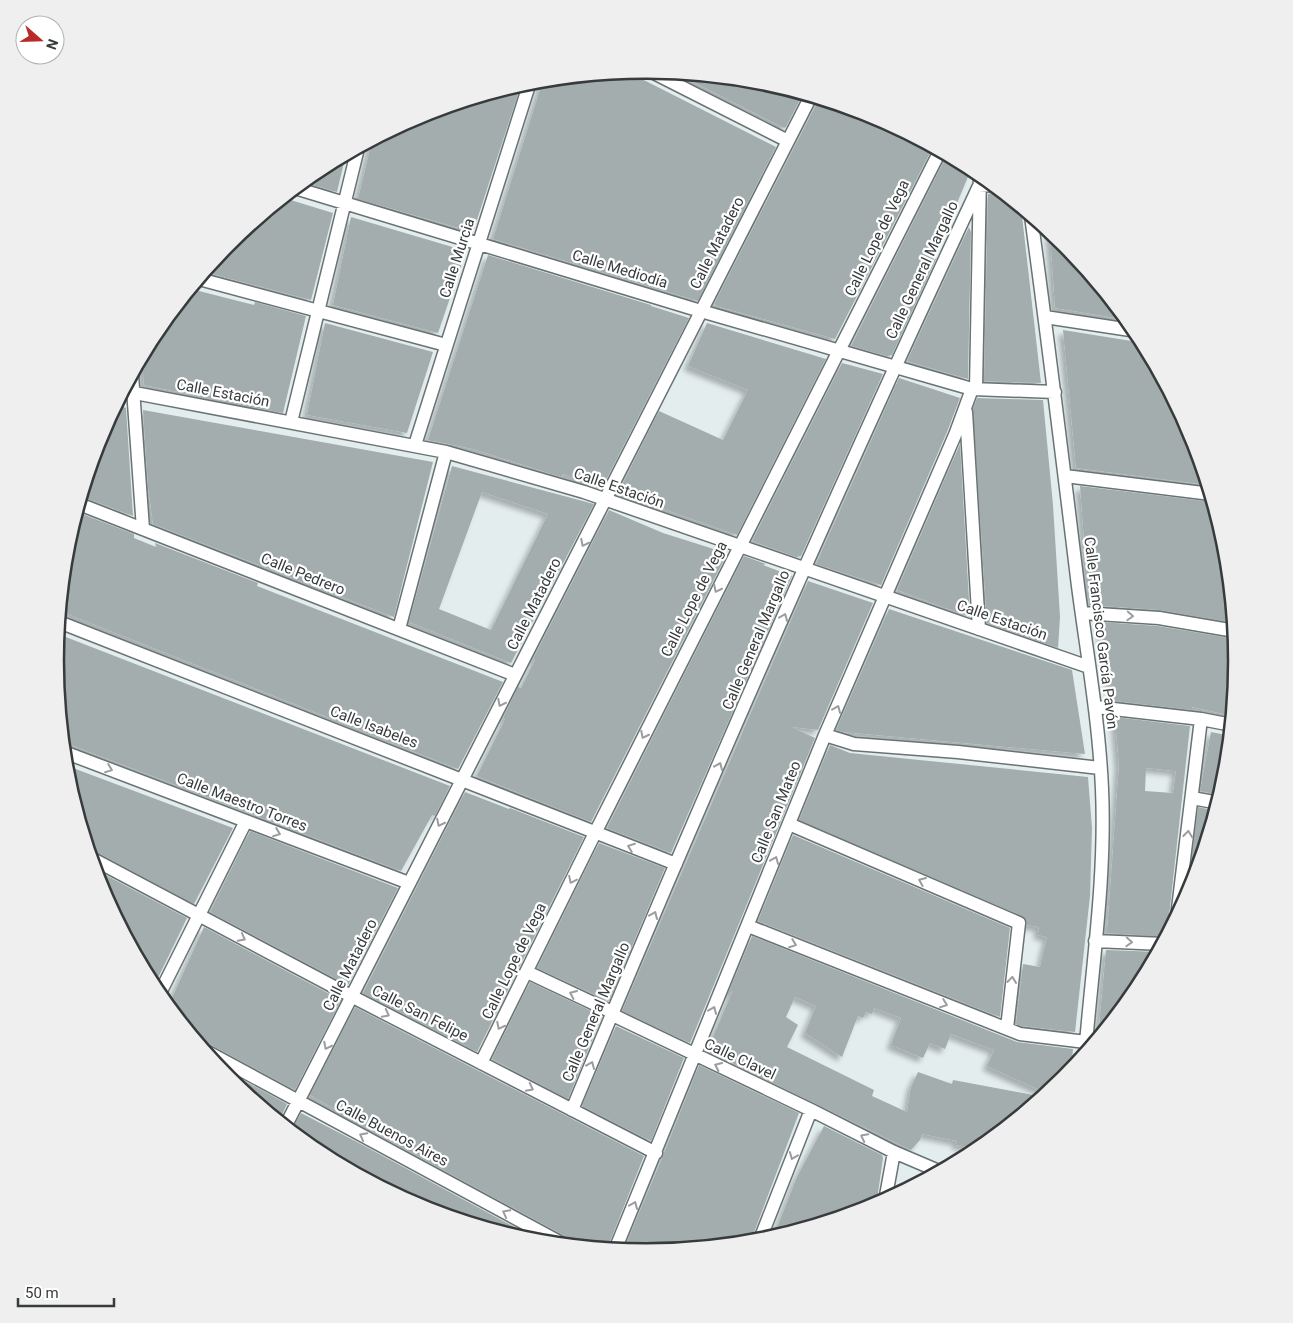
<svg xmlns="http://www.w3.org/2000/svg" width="1293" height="1323" viewBox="0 0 1293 1323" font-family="Roboto,sans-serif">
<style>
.building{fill:#a3adae;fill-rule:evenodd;filter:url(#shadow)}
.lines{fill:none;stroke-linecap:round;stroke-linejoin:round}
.minor-casing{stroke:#6a7374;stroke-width:15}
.minor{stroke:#fff;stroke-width:12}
.oneway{stroke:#9b9d9e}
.labels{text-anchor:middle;stroke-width:4.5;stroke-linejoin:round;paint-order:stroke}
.street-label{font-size:15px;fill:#373b3c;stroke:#fff}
.rim{fill:none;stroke:#373b3c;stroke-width:2.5}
</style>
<defs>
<filter id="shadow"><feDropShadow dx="-4.5" dy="4.5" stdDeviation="2.5" flood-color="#0004"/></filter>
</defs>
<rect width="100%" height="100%" fill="#e3edee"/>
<path class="building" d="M628 72 776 147 698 301 493 239 543 80Z
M676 73 762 81 803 94 786 127 784 128Z
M521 85 473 232 358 199 372 141 420 115Z
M819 99 873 115 933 147 835 339 720 307 714 304Z
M346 154 337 192 303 182 318 170Z
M947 155 970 167V172L932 263 937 257 892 355 887 356 851 346Z
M1001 191 1021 207 1041 383 984 381 988 194Z
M284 198 333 213 311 300 205 272 228 243Z
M351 217 466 251 438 333 333 305Z
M969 227 971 232 968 379 907 361Z
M1050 231 1065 243 1128 320 1055 308Z
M488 255 651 305V306L689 318 602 488 563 474 561 477 473 449 428 440Z
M191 289 254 305 255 302 306 316 283 413 144 385 142 356 155 333Z
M325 323 433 352 407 433 307 415Z
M707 323 826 359 737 535 618 493 659 411 723 440 748 390 688 366Z
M1063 330 1144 343 1193 435 1208 485 1076 468Z
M842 363 883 374 801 556 796 557 752 541Z
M899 378 960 398 947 432 881 585 816 564Z
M977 398 1043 400 1053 505 1060 617 1058 648 987 623 973 409Z
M116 404 126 408 133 516 81 496 100 435Z
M143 410 433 462 394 617 153 524 148 486Z
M960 444 970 617 897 590Z
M452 466 594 504 511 663 409 622ZM482 492 548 514 491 630 439 609Z
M1080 486 1213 502 1227 546 1234 623 1160 610 1089 605Z
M609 510 663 533 720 551 724 552 726 556 591 822 477 776 505 719 503 718 518 687 521 688 535 660 533 659Z
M77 512 134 534V538L156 547 155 543 258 583 257 586 503 682 458 769 60 611 66 546Z
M744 556 766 564 763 565 792 576 671 853 607 828Z
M808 581 873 603 818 730 792 727 815 738 690 1043 622 1011Z
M889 609 1072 670 1085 754 843 732 836 730Z
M1100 622 1158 626 1236 639 1238 662 1233 716 1192 707V710L1115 701 1113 699Z
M58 634 450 786 435 816 432 815 401 871 63 742 55 661Z
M1115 717 1190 726 1169 916 1170 921 1174 924 1167 937 1107 933 1119 765ZM1146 768 1176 771 1173 793 1145 791Z
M1211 732 1231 736 1227 777 1221 795 1200 791Z
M830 745 850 753 1088 777 1092 828 1090 896 1075 1032 1022 1026 1016 1024 1023 964 1040 967 1047 937 1038 935 1039 927 1027 925 1026 919 1022 916 799 820Z
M65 765 233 828 194 904 95 851 89 850 66 777Z
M465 792 509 809 510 808 584 837 477 1052 363 993Z
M1198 807 1216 811 1193 888 1187 898Z
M250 831 398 888 348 985 210 912Z
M793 835 1010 928 1000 1017 758 921Z
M599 843 665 868 609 1001 537 968Z
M94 869 187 918 153 988 100 888Z
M204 927 341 1000 295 1090 208 1043 203 1042 199 1044 168 1007Z
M752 936 1017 1042 1073 1049 1071 1072 1065 1080 1048 1094 987 1066 994 1050 951 1034 945 1049 930 1043 923 1058 891 1045 901 1018 874 1008 872 1014 866 1012 863 1018 858 1016 842 1057 805 1033 816 1006 795 997 786 1017 798 1025 787 1047 874 1090 872 1096 907 1112 911 1087 918 1072 952 1084 953 1080 1044 1097 971 1156V1147L956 1145 957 1141 922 1134 920 1140 911 1150 707 1051 733 990 727 996Z
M1106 950 1159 952 1138 990 1098 1039Z
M530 982 602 1016 568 1099 492 1059Z
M355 1007 644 1156 607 1249 573 1246 572 1241 569 1238 388 1140 310 1095Z
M616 1026 684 1058 651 1141 582 1106Z
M699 1065 799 1113 750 1243 646 1253 623 1251 663 1156Z
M217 1066 287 1104 279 1121 228 1080Z
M301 1113 359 1143 544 1243 531 1242 420 1208 348 1170 318 1153 291 1132Z
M824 1126 882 1155 883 1158 877 1200 878 1205 773 1238 797 1177Z"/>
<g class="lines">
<g class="minor-casing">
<path id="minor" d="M648 70 788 141
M295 188 694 309 972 389 1055 392
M1031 216C1048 339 1063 463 1078 586 1087 654 1099 721 1102 789 1106 878 1092 967 1085 1055
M199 279 446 345
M1045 317 1137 331
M132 375 143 529
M976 389 980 173
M124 391 446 452 584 492 1089 667
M966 412 979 629
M291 422 358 148
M415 445 530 82
M1065 476 1211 494
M79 504 515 675
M1082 613 1159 618 1235 631
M59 622 676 864
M399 629 446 452
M1096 707 1201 719 1232 725
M825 735 854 744 958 752 1100 768
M64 752 409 883
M1192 798 1219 803
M789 824 1019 923 1007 1028
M91 858 353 997 656 1153
M1177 917 1201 719
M748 926 1020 1034 1086 1042
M1095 941 1163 944
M527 972 612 1012 617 1017 811 1110 894 1152 941 1172
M159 995 246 821
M204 1050 565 1245
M481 1063 595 833 940 151
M572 1110C701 799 836 491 979 186L993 185
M285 1127 811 96
M885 1201 894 1152
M759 1242 811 1110
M615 1250 825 735 955 435 972 389"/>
</g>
<use href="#minor" class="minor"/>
</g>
<defs><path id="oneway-chevron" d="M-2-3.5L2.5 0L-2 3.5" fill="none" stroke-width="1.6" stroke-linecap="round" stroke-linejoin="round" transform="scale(1.25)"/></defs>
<g class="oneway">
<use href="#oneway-chevron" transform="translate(584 543) rotate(117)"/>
<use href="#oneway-chevron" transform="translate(717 589) rotate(117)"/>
<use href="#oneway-chevron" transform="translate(1130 616) rotate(3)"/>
<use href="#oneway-chevron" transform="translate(784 617) rotate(-67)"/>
<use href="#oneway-chevron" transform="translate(501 703) rotate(117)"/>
<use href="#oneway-chevron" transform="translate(837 709) rotate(-67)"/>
<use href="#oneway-chevron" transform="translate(644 735) rotate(117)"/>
<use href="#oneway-chevron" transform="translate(719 766) rotate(-67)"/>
<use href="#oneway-chevron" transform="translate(109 769) rotate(21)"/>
<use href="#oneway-chevron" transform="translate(440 823) rotate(117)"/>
<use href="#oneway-chevron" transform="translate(277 833) rotate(21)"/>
<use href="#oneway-chevron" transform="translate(1188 834) rotate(-83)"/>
<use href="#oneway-chevron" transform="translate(631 847) rotate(-159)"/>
<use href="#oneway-chevron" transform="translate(775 860) rotate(-68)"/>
<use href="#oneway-chevron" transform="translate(572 880) rotate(116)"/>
<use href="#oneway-chevron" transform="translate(922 881) rotate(-157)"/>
<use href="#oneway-chevron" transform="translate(654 915) rotate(-67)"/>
<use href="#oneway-chevron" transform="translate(242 938) rotate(28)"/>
<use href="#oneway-chevron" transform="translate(1129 942) rotate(3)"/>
<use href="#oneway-chevron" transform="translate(793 944) rotate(21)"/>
<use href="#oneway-chevron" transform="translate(1012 980) rotate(-84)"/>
<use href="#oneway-chevron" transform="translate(573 994) rotate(-155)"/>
<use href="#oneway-chevron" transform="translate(944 1004) rotate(21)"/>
<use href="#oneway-chevron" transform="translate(713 1010) rotate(-67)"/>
<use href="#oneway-chevron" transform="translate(386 1014) rotate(27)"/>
<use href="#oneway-chevron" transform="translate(500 1026) rotate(117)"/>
<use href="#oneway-chevron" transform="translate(327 1046) rotate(117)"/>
<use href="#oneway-chevron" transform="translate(591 1065) rotate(-67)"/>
<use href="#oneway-chevron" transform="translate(718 1066) rotate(-155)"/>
<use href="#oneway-chevron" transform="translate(530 1088) rotate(27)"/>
<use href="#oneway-chevron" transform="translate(363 1136) rotate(-152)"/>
<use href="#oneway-chevron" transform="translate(864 1137) rotate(-153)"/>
<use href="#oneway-chevron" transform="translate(793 1156) rotate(112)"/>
<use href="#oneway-chevron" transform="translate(634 1205) rotate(-67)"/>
<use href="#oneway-chevron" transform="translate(506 1213) rotate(-152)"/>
</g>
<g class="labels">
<g class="street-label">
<text transform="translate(877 238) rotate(-64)" y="5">Calle Lope de Vega</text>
<text transform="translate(717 243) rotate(-63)" y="5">Calle Matadero</text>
<text transform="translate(457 258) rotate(-72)" y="5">Calle Murcia</text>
<text transform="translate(620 269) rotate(17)" y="5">Calle Mediodía</text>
<text transform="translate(922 270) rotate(-65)" y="5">Calle General Margallo</text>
<text transform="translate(223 393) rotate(11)" y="5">Calle Estación</text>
<text transform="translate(619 488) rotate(19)" y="5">Calle Estación</text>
<text transform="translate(303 574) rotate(22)" y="5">Calle Pedrero</text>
<text transform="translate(694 599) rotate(-63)" y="5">Calle Lope de Vega</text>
<text transform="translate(534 604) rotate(-63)" y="5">Calle Matadero</text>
<text transform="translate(1002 620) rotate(19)" y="5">Calle Estación</text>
<text transform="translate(1101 633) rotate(83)" y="5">Calle Francisco García Pavón</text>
<text transform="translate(756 640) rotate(-67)" y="5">Calle General Margallo</text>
<text transform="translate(374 727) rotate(21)" y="5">Calle Isabeles</text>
<text transform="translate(242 802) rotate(21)" y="5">Calle Maestro Torres</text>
<text transform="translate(776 812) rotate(-68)" y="5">Calle San Mateo</text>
<text transform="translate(514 961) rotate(-64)" y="5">Calle Lope de Vega</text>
<text transform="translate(350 965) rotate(-63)" y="5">Calle Matadero</text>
<text transform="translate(596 1012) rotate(-67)" y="5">Calle General Margallo</text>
<text transform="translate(420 1013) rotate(27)" y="5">Calle San Felipe</text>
<text transform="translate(740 1059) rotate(25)" y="5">Calle Clavel</text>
<text transform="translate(392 1133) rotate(28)" y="5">Calle Buenos Aires</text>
</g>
</g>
<path d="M0 0H1293V1323H0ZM64 661a582 582 0 1 1 1164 0a582 582 0 1 1-1164 0Z" fill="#efefef" fill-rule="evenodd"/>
<path class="rim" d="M64 661a582 582 0 1 1 1164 0a582 582 0 1 1-1164 0Z"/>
<g transform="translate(40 40) rotate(110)"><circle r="24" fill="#ffffff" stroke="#afb1b1"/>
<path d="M0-4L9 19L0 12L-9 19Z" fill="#b92a2a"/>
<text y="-8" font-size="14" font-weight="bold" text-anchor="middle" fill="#373b3c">N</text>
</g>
<path d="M18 1298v8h96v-8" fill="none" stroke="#373b3c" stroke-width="2.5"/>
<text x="25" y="1298" font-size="15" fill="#373b3c" stroke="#ffffff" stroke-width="4" paint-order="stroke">50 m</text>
</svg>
